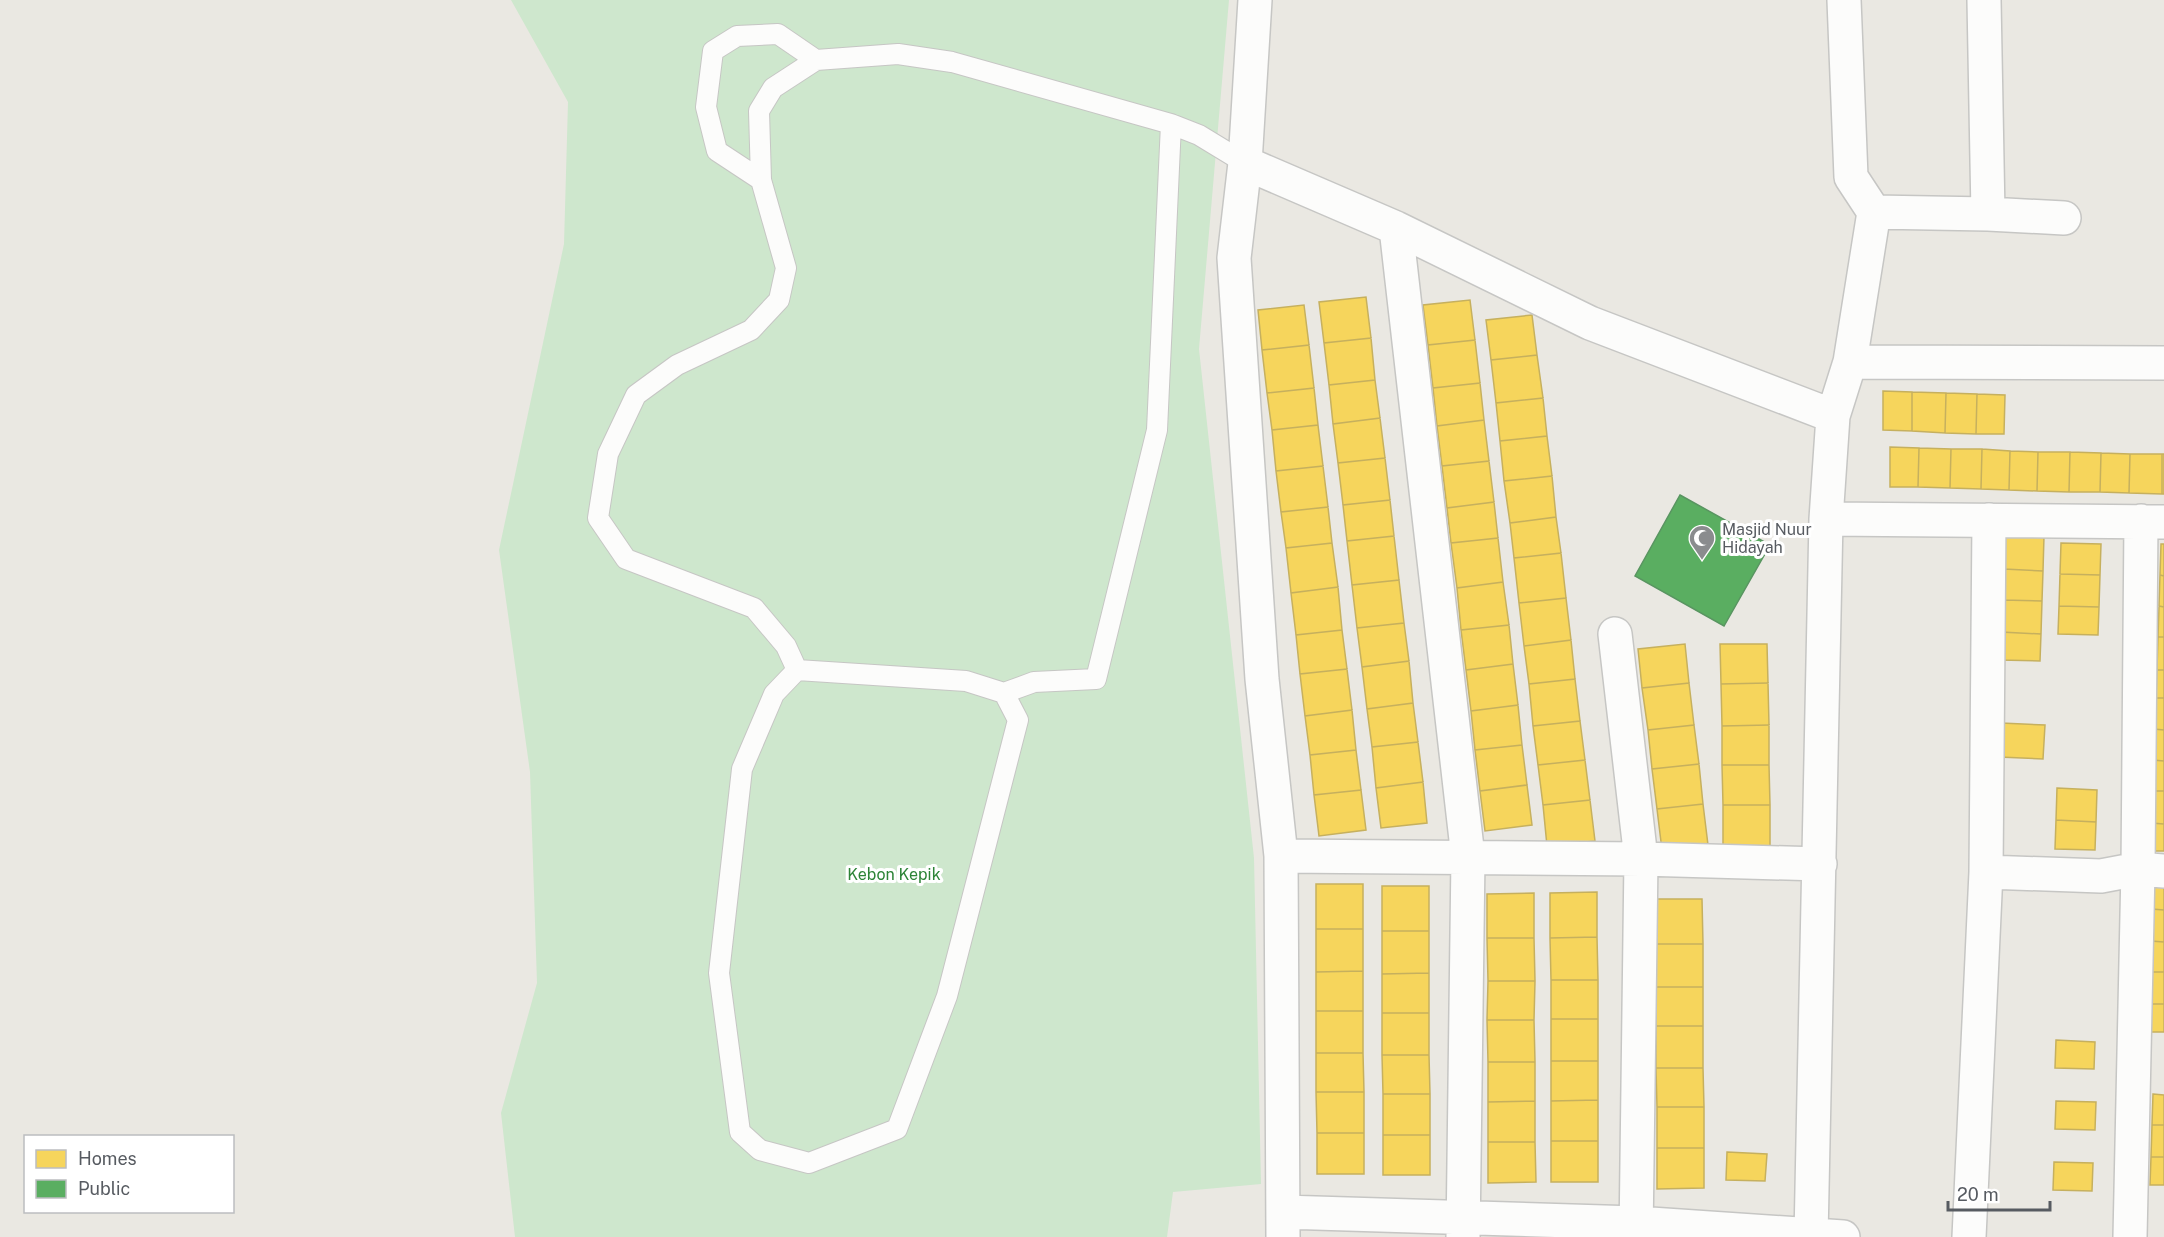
<svg xmlns="http://www.w3.org/2000/svg" width="2164" height="1237" viewBox="0 0 2164 1237" font-family="'Public Sans',sans-serif">
<style>
.green{fill:#cee7cd}
.homes{fill:#f6d55c;stroke:#c6b05e;stroke-width:1.5}
.public{fill:#5aae61;stroke:#599561;stroke-width:1.5}
.lines{fill:none;stroke-linecap:round;stroke-linejoin:round}
.lane-casing{stroke:#c6c6c4;stroke-width:22}
.street-casing{stroke:#c6c6c4;stroke-width:36}
.lane{stroke:#fcfcfb;stroke-width:20}
.street{stroke:#fcfcfb;stroke-width:33}
.labels{text-anchor:middle;stroke-width:6;stroke-linejoin:round;paint-order:stroke}
.poi-label{font-size:16px;fill:#575b61;stroke:#fff;text-anchor:start}
.park-label{font-size:16px;fill:#2d8437;stroke:#fff}
</style>
<rect width="100%" height="100%" fill="#eae8e2"/>
<path class="green" d="M511 0H1229L1199 349 1254 858 1261 1184 1173 1192 1167 1237H515L501 1113 537 983 530 772 499 550 564 244 568 102Z"/>
<path class="homes" d="M1366 297 1371 338 1324 343 1319 302Z
M1470 300 1475 340 1428 345 1423 305Z
M1304 305 1309 345 1262 350 1258 310Z
M1532 315 1537 355 1491 360 1486 320Z
M1371 338 1375 380 1329 385 1324 343Z
M1475 340 1480 383 1433 388 1428 345Z
M1309 345 1314 388 1267 393 1262 350Z
M1537 355 1543 398 1496 403 1491 360Z
M1375 380 1380 418 1333 424 1329 385Z
M1480 383 1484 420 1437 426 1433 388Z
M1314 388 1318 425 1272 430 1267 393Z
M1883 391 1912 392V431L1883 430Z
M1912 392 1946 393 1945 433 1912 431Z
M1946 393 1977 394 1976 434 1945 433Z
M1977 394 2005 395 2004 434H1976Z
M1543 398 1547 436 1500 441 1496 403Z
M1380 418 1385 458 1338 463 1333 424Z
M1484 420 1489 461 1442 466 1437 426Z
M1318 425 1323 466 1276 471 1272 430Z
M1547 436 1552 476 1504 481 1500 441Z
M1890 447 1919 448 1918 487H1890Z
M1919 448 1951 449 1950 488 1918 487Z
M1951 449H1982L1981 489 1950 488Z
M1982 449 2010 451 2009 490 1981 489Z
M2010 451 2038 452 2037 491 2009 490Z
M2038 452H2070L2069 492 2037 491Z
M2070 452 2101 453 2100 492H2069Z
M2101 453 2130 454 2129 493 2100 492Z
M2130 454H2162V494L2129 493Z
M2162 454H2164V494H2162Z
M1385 458 1390 500 1343 505 1338 463Z
M1489 461 1494 502 1447 508 1442 466Z
M1323 466 1328 507 1281 512 1276 471Z
M1552 476 1556 517 1510 523 1504 481Z
M1390 500 1394 536 1347 541 1343 505Z
M1494 502 1498 538 1451 543 1447 508Z
M1328 507 1332 543 1286 548 1281 512Z
M1556 517 1561 553 1514 558 1510 523Z
M2005 535 2044 536 2043 571 2004 569Z
M1394 536 1399 580 1352 585 1347 541Z
M1498 538 1503 582 1457 588 1451 543Z
M1332 543 1338 587 1291 593 1286 548Z
M2061 543 2101 544 2100 575 2060 574Z
M2161 544H2164V576L2160 575Z
M1561 553 1566 598 1519 603 1514 558Z
M2004 569 2043 571 2042 601 2003 600Z
M2060 574 2100 575 2099 607 2059 606Z
M2160 575 2164 576V607L2159 606Z
M1399 580 1404 623 1357 628 1352 585Z
M1503 582 1509 625 1461 630 1457 588Z
M1338 587 1342 630 1296 635 1291 593Z
M1566 598 1571 640 1524 646 1519 603Z
M2003 600 2042 601 2041 634 2001 632Z
M2059 606 2099 607 2098 635 2058 634Z
M2159 606 2164 607V637H2158Z
M1404 623 1409 661 1362 667 1357 628Z
M1509 625 1513 664 1466 670 1461 630Z
M1342 630 1347 669 1300 674 1296 635Z
M2001 632 2041 634 2040 661 2000 660Z
M2158 637H2164V670H2157Z
M1571 640 1575 679 1529 684 1524 646Z
M1685 644 1689 683 1642 688 1638 649Z
M1720 644H1767L1768 683 1721 684Z
M1409 661 1413 703 1367 709 1362 667Z
M1513 664 1518 705 1471 711 1466 670Z
M1347 669 1352 710 1305 716 1300 674Z
M2157 670H2164V698H2156Z
M1575 679 1580 721 1533 726 1529 684Z
M1689 683 1694 725 1648 730 1642 688Z
M1768 683 1769 725 1722 726 1721 684Z
M2156 698H2164V730L2154 729Z
M1413 703 1418 742 1372 747 1367 709Z
M1518 705 1522 745 1475 750 1471 711Z
M1352 710 1356 750 1310 755 1305 716Z
M1580 721 1585 760 1538 765 1533 726Z
M2001 723 2045 725 2043 759 1999 757Z
M1694 725 1699 764 1652 769 1648 730Z
M1769 725V765H1722V726Z
M2154 729 2164 730V761L2153 760Z
M1418 742 1423 782 1376 788 1372 747Z
M1522 745 1527 785 1480 791 1475 750Z
M1356 750 1361 790 1314 795 1310 755Z
M1585 760 1590 800 1543 805 1538 765Z
M2153 760 2164 761V791H2152Z
M1699 764 1703 804 1657 809 1652 769Z
M1722 765H1769L1770 805H1723Z
M1423 782 1427 823 1381 828 1376 788Z
M1527 785 1532 825 1485 831 1480 791Z
M2057 788 2097 790 2096 822 2056 820Z
M1361 790 1366 830 1319 836 1314 795Z
M2152 791H2164V824L2151 823Z
M1590 800 1595 841 1547 846 1543 805Z
M1703 804 1708 845 1662 850 1657 809Z
M1723 805H1770V846H1723Z
M2056 820 2096 822 2095 850 2055 849Z
M2151 823 2164 824V851H2150Z
M2153 878 2164 879V910L2152 909Z
M1316 884H1363V929H1316Z
M1382 886H1429V931H1382Z
M1597 892V937L1550 938V893Z
M1534 893V938H1487V894Z
M1655 899H1702L1703 944H1656Z
M2152 909 2164 910V942L2151 941Z
M1316 929H1363V971L1316 972Z
M1382 931H1429V973L1382 974Z
M1597 937 1598 980H1551L1550 938Z
M1487 938H1534L1535 981H1488Z
M2151 941 2164 942V972H2150Z
M1656 944H1703V987H1656Z
M1363 971V1011H1316V972Z
M2150 972H2164V1004H2149Z
M1429 973V1013H1382V974Z
M1551 980H1598V1019H1551Z
M1488 981H1535L1534 1020H1487Z
M1656 987H1703V1026H1656Z
M2149 1004H2164V1032H2148Z
M1316 1011H1363V1053H1316Z
M1382 1013H1429V1055H1382Z
M1551 1019H1598V1061H1551Z
M1487 1020H1534L1535 1062H1488Z
M1656 1026H1703V1068H1656Z
M2056 1040 2095 1042 2094 1069 2055 1068Z
M1316 1053H1363L1364 1092H1316Z
M1382 1055H1429L1430 1094H1383Z
M1551 1061H1598V1100L1551 1101Z
M1488 1062H1535V1101L1488 1102Z
M1656 1068H1703L1704 1107H1657Z
M1316 1092H1364V1133H1317Z
M1383 1094H1430V1135H1383Z
M2153 1094 2164 1095V1125H2152Z
M1598 1100V1141H1551V1101Z
M1535 1101V1142H1488V1102Z
M2056 1101 2096 1102 2095 1130 2055 1129Z
M1657 1107H1704V1148H1657Z
M2152 1125H2164V1157H2151Z
M1317 1133H1364V1174H1317Z
M1383 1135H1430V1175H1383Z
M1551 1141H1598V1182H1551Z
M1488 1142H1535L1536 1182 1488 1183Z
M1657 1148H1704V1188L1657 1189Z
M1727 1152 1767 1154 1765 1181 1726 1180Z
M2151 1157H2164V1185H2150Z
M2054 1162 2093 1163 2092 1191 2053 1190Z"/>
<path class="public" d="M1680 495 1770 545 1724 626 1635 576Z"/>
<g class="lines">
<g class="lane-casing">
<path id="lane" d="M761 180 717 151 706 107 713 51 737 36 778 34 816 60
M797 670 966 681 1004 693 1018 720 947 996 897 1129 809 1163 760 1150 740 1132 719 973 742 769 774 694Z
M797 670 786 646 754 608 626 559 598 518 608 454 636 395 677 365 751 330 779 300 786 268 761 180 759 111 773 88 816 60 898 54 952 62 1171 124 1199 135 1245 163
M1004 693 1034 682 1096 679 1157 430 1171 124"/>
</g>
<g class="street-casing">
<path id="street" d="M1255 0 1245 163 1234 258 1262 679 1281 856 1283 1237
M1844 0 1851 177 1874 212 1988 214 2064 218
M1984 0 1988 214
M1245 163 1396 228 1590 323 1833 416
M1396 228 1468 857 1463 1237
M1850 362 1874 212
M1826 519 2163 522
M1615 634 1641 859 1636 1237
M1281 856 1641 859 1820 864
M1986 872 2101 876 2138 869 2164 871
M1283 1212 1636 1223 1843 1237
M1811 1237 1826 519 1833 416 1850 362 2164 363
M1969 1237 1986 872 1989 520
M2130 1237 2138 869 2141 521"/>
</g>
<use href="#lane" class="lane"/>
<use href="#street" class="street"/>
</g>
<defs>
<g id="mosque-pin" transform="scale(1.35)"><path d="M0 17L-7.5 6A9.5 9.5 0 1 1 7.5 6Z" fill="#8a8c8e" stroke="#fff"/><path d="M3.5-4.9A6 6 0 1 0 3.5 4.9A5 5 0 1 1 3.5-4.9Z" fill="#fff"/></g>
</defs>
<g fill-rule="evenodd">
<use href="#mosque-pin" x="1702" y="538"/>
</g>
<g class="labels">
<g class="poi-label">
<text x="1722" y="535">Masjid Nuur<tspan x="1722" dy="18">Hidayah</tspan></text>
</g>
<g class="park-label">
<text x="894" y="880">Kebon Kepik</text>
</g>
</g>
<rect x="24" y="1135" width="210" height="78" fill="#ffffff" stroke="#bcbdc0" stroke-width="1.5"/>
<rect x="36" y="1150" width="30" height="18" fill="#f6d55c" stroke="#bcbdc0" stroke-width="1.5"/>
<text x="78" y="1165" font-size="18" fill="#575b61">Homes</text>
<rect x="36" y="1180" width="30" height="18" fill="#5aae61" stroke="#bcbdc0" stroke-width="1.5"/>
<text x="78" y="1195" font-size="18" fill="#575b61">Public</text>
<path d="M1948 1201v9h102v-9" fill="none" stroke="#575b61" stroke-width="3"/>
<text x="1957" y="1201" font-size="18" fill="#575b61" stroke="#ffffff" stroke-width="4.5" paint-order="stroke">20 m</text>
</svg>
